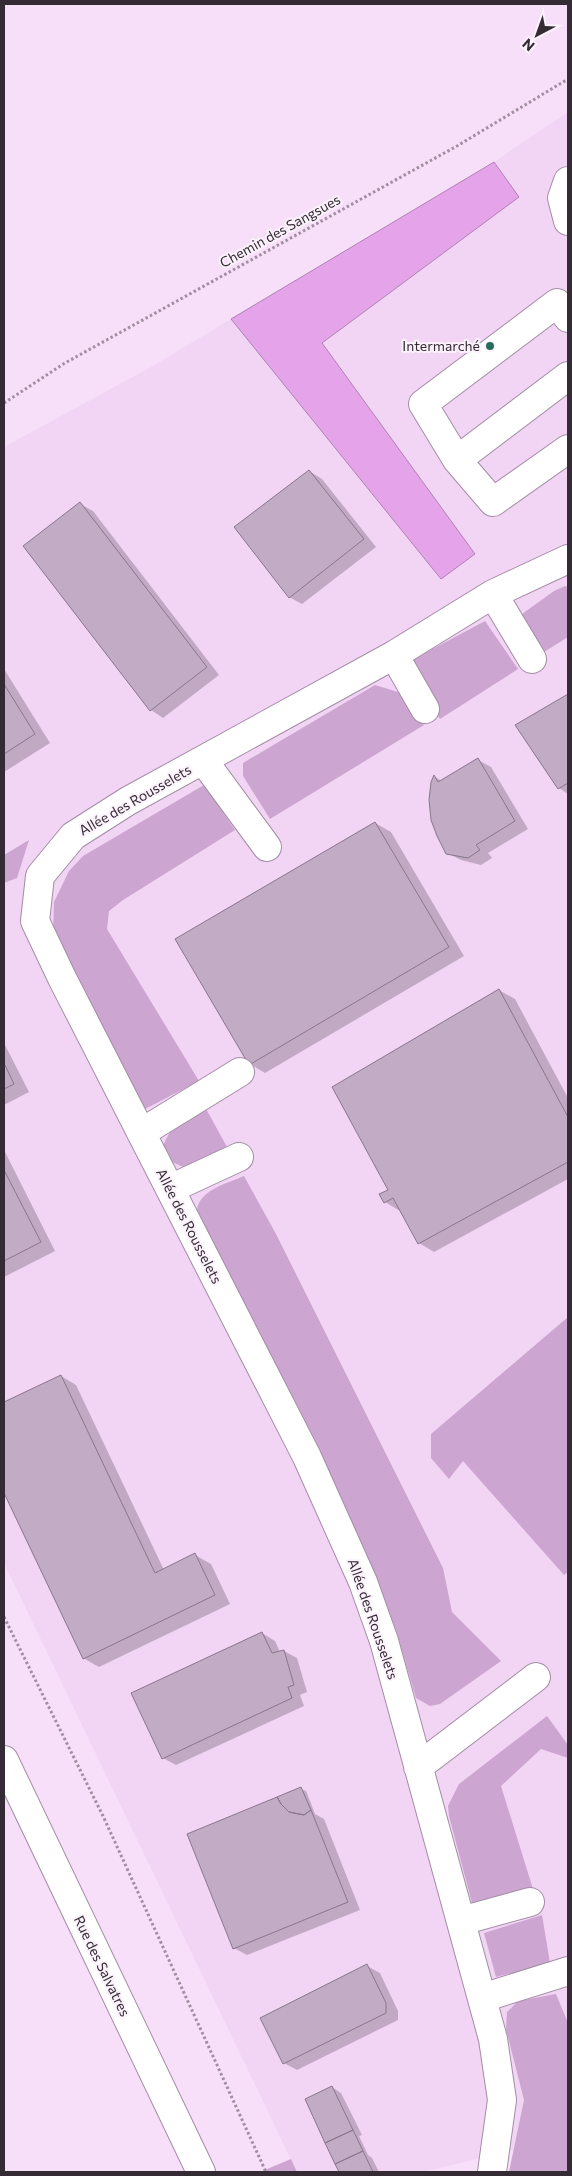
<svg xmlns="http://www.w3.org/2000/svg" width="572" height="2176" viewBox="0 0 572 2176" font-family="Commissioner,sans-serif">
<style>
.built{fill:#f2d4f4}
.green{fill:#cca5d0}
.water{fill:#e5a4ea;stroke:#b080b4}
.shadow{fill:#0003}
.building{fill:#c2abc4;stroke:#8b768d}
.lines{fill:none;stroke-linecap:round;stroke-linejoin:round}
.minor-casing{stroke:#a38da5;stroke-width:30}
.path{stroke:#a08ea1;stroke-width:3;stroke-dasharray:2.5 2.5;stroke-linecap:butt}
.minor{stroke:#fff;stroke-width:28}
.poi-dot{fill:#2a6c5b;stroke:#fbf2fc;stroke-width:2}
.labels{text-anchor:middle;stroke-width:4;stroke-linejoin:round;paint-order:stroke}
.street-label{font-size:14px;fill:#342b35;stroke:#fbf2fc}
.poi-label{font-size:14px;fill:#342b35;stroke:#fbf2fc;text-anchor:end}
</style>
<rect width="100%" height="100%" fill="#f7dff9"/>
<path class="built" d="M568 112V2137L423 2172H297L4 1563V447L151 367 494 162Z"/>
<path class="green" d="M565 586 568 587V637L544 652 522 614 554 591Z
M485 621 518 669 440 719 410 675V661Z
M375 685 398 692 424 725 270 819 243 776V763Z
M204 785 235 830 123 900 109 911 107 929 199 1081 145 1109 53 935 54 902 69 871 83 856Z
M29 840 17 878 4 883V855Z
M205 1107 227 1147 183 1167 168 1160 162 1147 170 1132Z
M244 1176 276 1234 443 1568 452 1612 501 1661 440 1704 430 1706 416 1698 396 1630 359 1540 201 1223C200 1219 197 1214 197 1211 198 1190 229 1183 244 1176Z
M568 1317V1572L564 1575 463 1461 449 1479 431 1458V1434Z
M547 1716 568 1745V1758L541 1749 501 1786 533 1889 472 1903 449 1816 448 1806 459 1784Z
M542 1915 550 1963 496 1977 484 1933Z
M556 1994 568 2023V2172H509L524 2100 506 2029 507 2012 518 2001Z
M291 2159 297 2172H260Z"/>
<path class="water" d="M494 162 519 197 322 343 475 554 441 579 231 319Z"/>
<path class="shadow" d="M309 471 322 479 376 547 302 604 289 597Z
M80 504 93 511 219 675 163 718 151 710Z
M4 669 50 743 4 772Z
M568 695V794L559 788 517 725Z
M478 760 491 767 528 829 488 853 492 858 481 865 461 860 447 853 435 777 442 781Z
M375 823 391 832 464 956 265 1073 250 1064Z
M499 990 515 999 568 1098V1179L434 1252 419 1243 400 1211 385 1202 381 1195 390 1190Z
M4 1043 29 1092 4 1105Z
M4 1150 55 1251 4 1277Z
M61 1376 76 1385 164 1570 195 1555 211 1564 230 1604 99 1667 83 1658 4 1490V1403Z
M262 1633 275 1641 280 1652 284 1651 297 1658 307 1692 300 1695 304 1706 176 1765 163 1758Z
M301 1789 306 1791 315 1814 324 1819 360 1910 247 1955 234 1948Z
M367 1966 380 1973 398 2011V2020L297 2070 284 2063Z
M332 2087 341 2093 362 2135 359 2136 368 2155 372 2158 379 2172H341L306 2099Z"/>
<path class="building" d="M309 470 364 539 289 598 234 527Z
M80 502 207 667 150 711 23 546Z
M4 684 35 734 4 754Z
M568 694V783L558 789 515 725Z
M478 758 515 821 476 845 480 850 468 858 446 854 437 836 431 820 429 800 431 782 434 775 438 782Z
M375 822 449 947 249 1065 175 939Z
M499 989 568 1117V1162L418 1244 393 1198 384 1203 379 1194 388 1190 332 1087Z
M4 1063 14 1084 4 1089Z
M4 1170 41 1242 4 1261Z
M61 1375 155 1573 195 1553 215 1595 83 1659 4 1493V1402Z
M262 1632 272 1653 284 1650 294 1685 288 1687 292 1698 162 1759 131 1693Z
M301 1787 311 1810 304 1815 289 1812 281 1804 277 1797Z
M277 1797 281 1804 289 1812 304 1815 311 1810 348 1902 233 1949 187 1834Z
M367 1964 386 2003V2013L283 2064 260 2018Z
M332 2086 353 2130 325 2143 305 2099Z
M353 2130 363 2151 335 2164 325 2143Z
M363 2151 373 2172H339L335 2164Z"/>
<g class="lines">
<g class="minor-casing">
<path id="minor" d="M568 181 562 198 568 221
M568 318 557 303 423 404 457 460 568 376
M457 460 493 502 568 449
M493 594 532 659
M394 655 425 709
M203 760 267 847
M141 1133 240 1072
M170 1189 239 1157
M4 1760 201 2172
M418 1767 536 1677
M461 1921 530 1902
M482 1998 568 1971
M492 2172 502 2100 493 2039 384 1641 363 1582 307 1457 62 978 35 921 40 876 73 836 128 801 394 655 493 594 568 559"/>
</g>
<path class="path" d="M4 403 65 363 457 146 568 79
M4 1617 103 1816 266 2172"/>
<use href="#minor" class="minor"/>
</g>
<circle class="poi-dot" cx="490" cy="346" r="5"/>
<g class="labels">
<g class="street-label">
<text transform="translate(280 231) rotate(-29)" y="5">Chemin des Sangsues</text>
<text transform="translate(135 800) rotate(-30)" y="5">Allée des Rousselets</text>
<text transform="translate(189 1226) rotate(63)" y="5">Allée des Rousselets</text>
<text transform="translate(373 1619) rotate(71)" y="5">Allée des Rousselets</text>
<text transform="translate(102 1966) rotate(64)" y="5">Rue des Salvatres</text>
</g>
<g class="poi-label">
<text x="480" y="351">Intermarché</text>
</g>
</g>
<rect width="572" height="2176" fill="none" stroke="#342b35" stroke-width="10"/>
<g transform="translate(537 35) rotate(221)" stroke="#fbf2fc" stroke-width="4" paint-order="stroke">
<path d="M0-4L9 19L0 12L-9 19Z" fill="#342b35"/>
<text y="-8" font-size="14" font-weight="bold" text-anchor="middle" fill="#342b35">N</text>
</g>
</svg>
